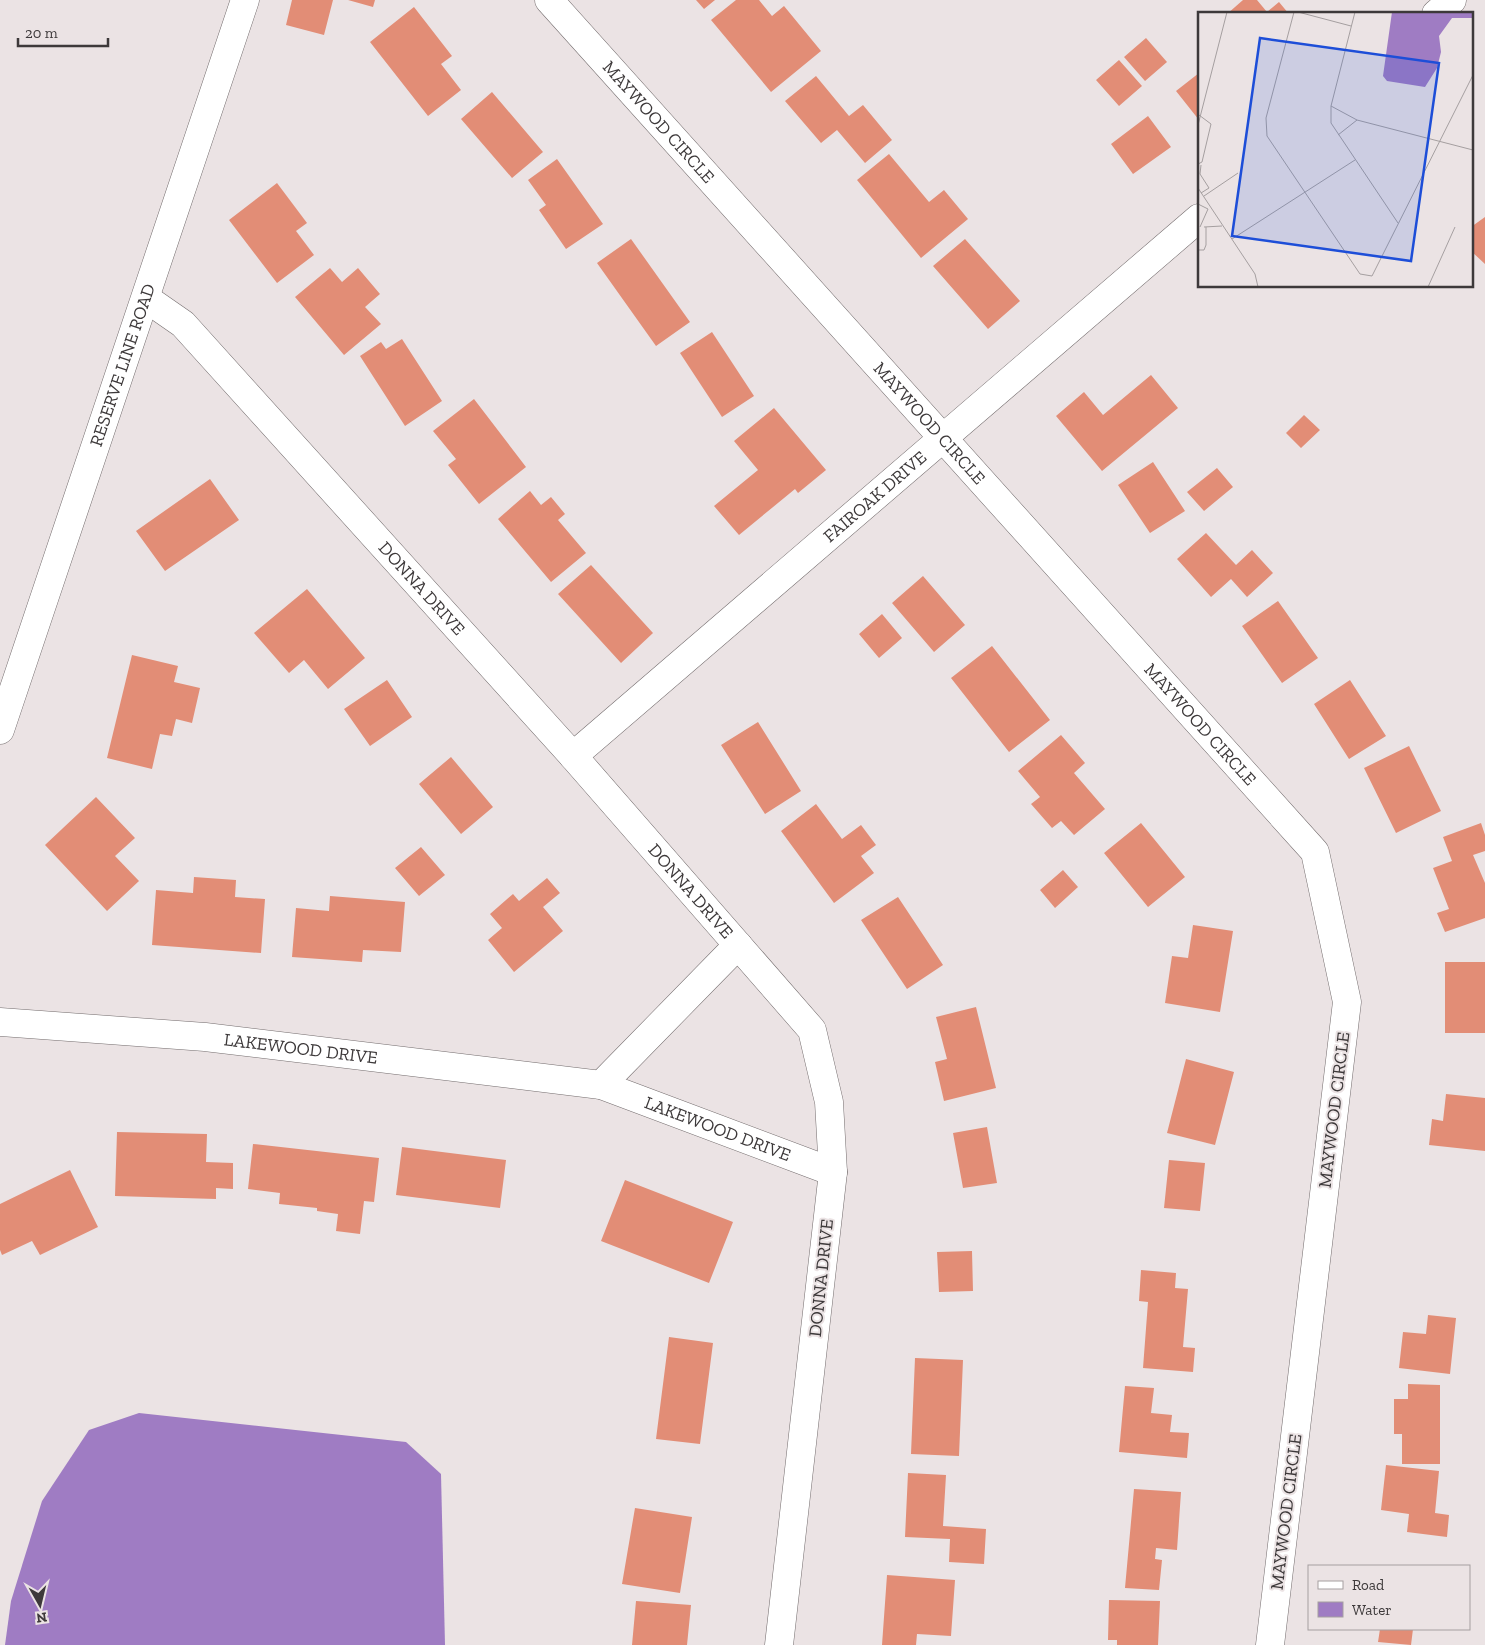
<svg xmlns="http://www.w3.org/2000/svg" width="1485" height="1645" viewBox="0 0 1485 1645" font-family="'Zilla Slab',serif">
<style>
.water{fill:#9f7cc3}
.building{fill:#e28d76}
.lines{fill:none;stroke-linecap:round;stroke-linejoin:round}
.street-casing{stroke:#736c6d;stroke-width:29}
.street{stroke:#fff;stroke-width:28}
.labels{text-anchor:middle;stroke-width:4;stroke-linejoin:round;paint-order:stroke}
.street-label{font-size:18px;fill:#3d393a;stroke:#ebe3e4}
.inset-road{fill:none;stroke:#a59fa0;stroke-width:1}
.view{fill:#1d4ed8;fill-opacity:0.15;stroke:#1d4ed8;stroke-width:2.5}
.inset-edge{fill:none;stroke:#3d393a;stroke-width:2.5}
</style>
<rect width="100%" height="100%" fill="#ebe3e4"/>
<path class="water" d="M139 1413 406 1442 441 1474 445 1645H5L11 1601 42 1501 89 1430Z"/>
<path class="building" d="M292 0H333L324 35 286 25Z
M348 0H375L373 7Z
M696 0H715L704 9Z
M736 0H759L772 16 784 6 821 51 771 92 711 20Z
M1243 0H1257L1267 12 1279 2 1289 14H1227Z
M414 7 452 56 441 64 461 90 428 116 370 42Z
M1146 38 1167 62 1145 81 1124 57Z
M1119 60 1142 86 1119 106 1096 80Z
M1199 73V120L1176 91Z
M816 76 849 116 863 105 892 140 865 163 837 130 821 143 785 101Z
M492 92 543 152 512 178 461 119Z
M1148 116 1171 147 1133 174 1111 144Z
M889 154 929 202 944 190 968 219 921 258 857 180Z
M557 159 603 224 566 249 539 210 546 205 528 180Z
M277 183 307 223 296 231 314 255 277 283 229 220Z
M1485 217V264L1471 251V227Z
M631 239 690 322 656 346 597 263Z
M965 239 1020 301 988 329 933 266Z
M330 268 342 282 358 268 380 294 365 307 381 324 344 355 295 297Z
M712 332 754 396 722 417 680 353Z
M402 339 442 401 405 426 360 356 381 342 386 349Z
M1151 375 1178 408 1102 471 1056 416 1084 392 1103 415Z
M474 399 526 467 479 504 448 465 456 459 433 431Z
M774 408 826 470 798 493 795 489 739 535 714 506 758 470 734 441Z
M1304 415 1320 430 1301 448 1286 433Z
M1153 462 1185 511 1150 533 1118 485Z
M1217 468 1233 487 1204 511 1187 492Z
M210 479 239 520 165 571 136 531Z
M530 491 541 505 551 497 565 514 558 520 586 553 551 582 498 519Z
M1206 533 1236 565 1252 550 1273 573 1247 597 1231 579 1211 597 1177 559Z
M591 565 653 633 621 663 558 594Z
M923 576 965 625 934 652 892 603Z
M307 589 365 658 328 689 304 660 289 673 254 633Z
M1278 601 1318 658 1282 683 1242 626Z
M882 614 902 638 879 658 859 634Z
M992 646 1050 720 1009 752 951 678Z
M132 655 178 666 174 682 200 688 192 723 176 719 172 736 160 734 152 769 107 758Z
M387 680 412 717 370 746 344 709Z
M1350 680 1386 736 1349 759 1314 704Z
M758 722 801 791 765 814 721 745Z
M1061 735 1085 763 1074 773 1105 809 1074 835 1061 821 1052 828 1031 804 1040 797 1018 771Z
M1409 746 1441 811 1396 833 1364 768Z
M451 757 493 807 461 834 419 784Z
M96 797 135 838 115 856 139 881 107 911 45 845Z
M816 804 842 839 861 825 876 845 861 856 874 873 834 903 781 831Z
M1141 823 1185 877 1148 907 1104 853Z
M1481 823 1485 835V851L1473 855 1485 883V918L1445 932 1437 913 1449 909 1433 868 1452 861 1443 837Z
M421 847 445 875 419 896 395 868Z
M1063 870 1078 887 1055 908 1040 890Z
M194 877 236 880 235 897 265 899 261 953 152 945 156 890 193 893Z
M547 878 560 893 543 907 563 931 514 972 488 940 502 928 490 914 513 894 519 901Z
M330 896 405 902 401 952 363 950 362 962 292 957 296 908 329 911Z
M898 897 943 965 907 989 861 920Z
M1193 925 1233 931 1220 1012 1165 1003 1172 956 1188 958Z
M1445 962H1485V1033H1445Z
M976 1007 996 1088 944 1101 935 1062 947 1059 936 1017Z
M1186 1059 1234 1072 1215 1145 1167 1133Z
M1446 1094 1485 1098V1151L1429 1145 1432 1119 1443 1121Z
M987 1127 997 1183 963 1188 953 1133Z
M117 1132 207 1134 206 1162 233 1163V1189L216 1188V1199L115 1196Z
M253 1144 379 1158 374 1202 364 1201 360 1234 336 1231 338 1214 317 1211V1208L279 1204 280 1193 248 1189Z
M402 1147 506 1160 500 1208 396 1195Z
M1169 1160 1205 1163 1200 1211 1164 1208Z
M70 1170 98 1227 40 1255 32 1241 2 1255 0 1250V1204Z
M625 1180 733 1222 709 1283 601 1241Z
M972 1251 973 1291 939 1292 937 1252Z
M1141 1270 1176 1273 1175 1288 1188 1289 1183 1347 1195 1348 1193 1372 1143 1368 1148 1302 1139 1301Z
M1428 1315 1456 1318 1450 1374 1399 1368 1403 1332 1426 1334Z
M669 1337 713 1343 700 1444 656 1439Z
M915 1358 963 1360 959 1456 911 1454Z
M1408 1384 1440 1385V1464H1402V1434H1394V1399H1408Z
M1125 1386 1154 1388 1151 1413 1172 1415 1170 1432 1189 1433 1187 1458 1119 1452Z
M1386 1465 1439 1471 1435 1513 1449 1515 1447 1537 1407 1532 1409 1514 1381 1510Z
M908 1473 946 1475 943 1526 986 1529 984 1564 949 1562 950 1539 905 1537Z
M1134 1489 1181 1492 1177 1550 1156 1548 1155 1559 1162 1560 1159 1590 1125 1588Z
M635 1508 692 1517 680 1593 622 1584Z
M887 1575 955 1580 951 1636 917 1634 916 1645H882Z
M1109 1600 1160 1601 1158 1645H1117V1640H1108Z
M636 1601 691 1605 687 1645H632Z
M1380 1629H1413L1411 1645 1378 1642Z"/>
<g class="lines">
<g class="street-casing">
<g id="street">
<path id="s1" d="M549 0 1315 852 1347 1002 1270 1645"/>
<path d="M1436 14 1452 0"/>
<path id="s2" d="M147 299 183 324 573 756 812 1030 829 1102 833 1172 779 1645"/>
<path id="s3" d="M0 730 245 0"/>
<path id="s4" d="M573 756 1199 218"/>
<path id="s5" d="M0 1022 205 1037 601 1085 833 1172"/>
<path d="M601 1085 738 945"/>
</g>
</g>
<use href="#street" class="street"/>
</g>
<g class="labels">
<g class="street-label">
<text dy="6" stroke="none"><textPath href="#s1" startOffset="164">MAYWOOD CIRCLE</textPath></text>
<text dy="6" stroke="none"><textPath href="#s3" startOffset="385">RESERVE LINE ROAD</textPath></text>
<text dy="6" stroke="none"><textPath href="#s1" startOffset="569">MAYWOOD CIRCLE</textPath></text>
<text dy="6" stroke="none"><textPath href="#s4" startOffset="398">FAIROAK DRIVE</textPath></text>
<text dy="6" stroke="none"><textPath href="#s2" startOffset="400">DONNA DRIVE</textPath></text>
<text dy="6" stroke="none"><textPath href="#s1" startOffset="974">MAYWOOD CIRCLE</textPath></text>
<text dy="6" stroke="none"><textPath href="#s2" startOffset="805">DONNA DRIVE</textPath></text>
<text dy="6" stroke="none"><textPath href="#s5" startOffset="302">LAKEWOOD DRIVE</textPath></text>
<text transform="translate(1334 1110) rotate(-83)" y="6">MAYWOOD CIRCLE</text>
<text dy="6" stroke="none"><textPath href="#s5" startOffset="729">LAKEWOOD DRIVE</textPath></text>
<text transform="translate(821 1278) rotate(-84)" y="6">DONNA DRIVE</text>
<text transform="translate(1286 1512) rotate(-83)" y="6">MAYWOOD CIRCLE</text>
</g>
</g>
<g transform="translate(1198 12)">
<rect width="275" height="275" fill="#ebe3e4"/>
<path d="M194 0H275V6H254L241 24 243 40 239 56 227 75 189 69 185 64Z" fill="#9f7cc3"/>
<path class="inset-road" d="M96 0 68 106 69 124 162 262 174 264 275 63M100 0 153 14M157 0 133 94V111L200 211M133 94 159 108 275 138M0 113 29 0M140 123 159 108M0 152 4 150 13 112 1 103M0 176 57 262 60 275M3 181 11 176 2 162 3 153M6 184 40 161M0 192 10 197 2 215M6 215 24 214M34 227 157 148M0 238H6L8 233V215M230 275 257 215"/>
<path class="view" d="M62 26 241 51 213 249 34 224Z"/>
<rect width="275" height="275" class="inset-edge"/>
</g>
<rect x="1308" y="1565" width="162" height="65" fill="#ebe3e4" stroke="#a59fa0"/>
<rect x="1318" y="1581" width="25" height="8" fill="#ffffff" stroke="#a59fa0"/>
<text x="1352" y="1590" font-size="15" fill="#3d393a">Road</text>
<rect x="1318" y="1602" width="25" height="15" fill="#9f7cc3" stroke="#a59fa0"/>
<text x="1352" y="1615" font-size="15" fill="#3d393a">Water</text>
<g transform="translate(40 1605) rotate(172)" stroke="#ebe3e4" stroke-width="4" paint-order="stroke">
<path d="M0-4L9 19L0 12L-9 19Z" fill="#3d393a"/>
<text y="-8" font-size="14" font-weight="bold" text-anchor="middle" fill="#3d393a">N</text>
</g>
<path d="M18 38v8h90v-8" fill="none" stroke="#3d393a" stroke-width="2.5"/>
<text x="25" y="38" font-size="15" fill="#3d393a" stroke="#ebe3e4" stroke-width="4" paint-order="stroke">20 m</text>
</svg>
